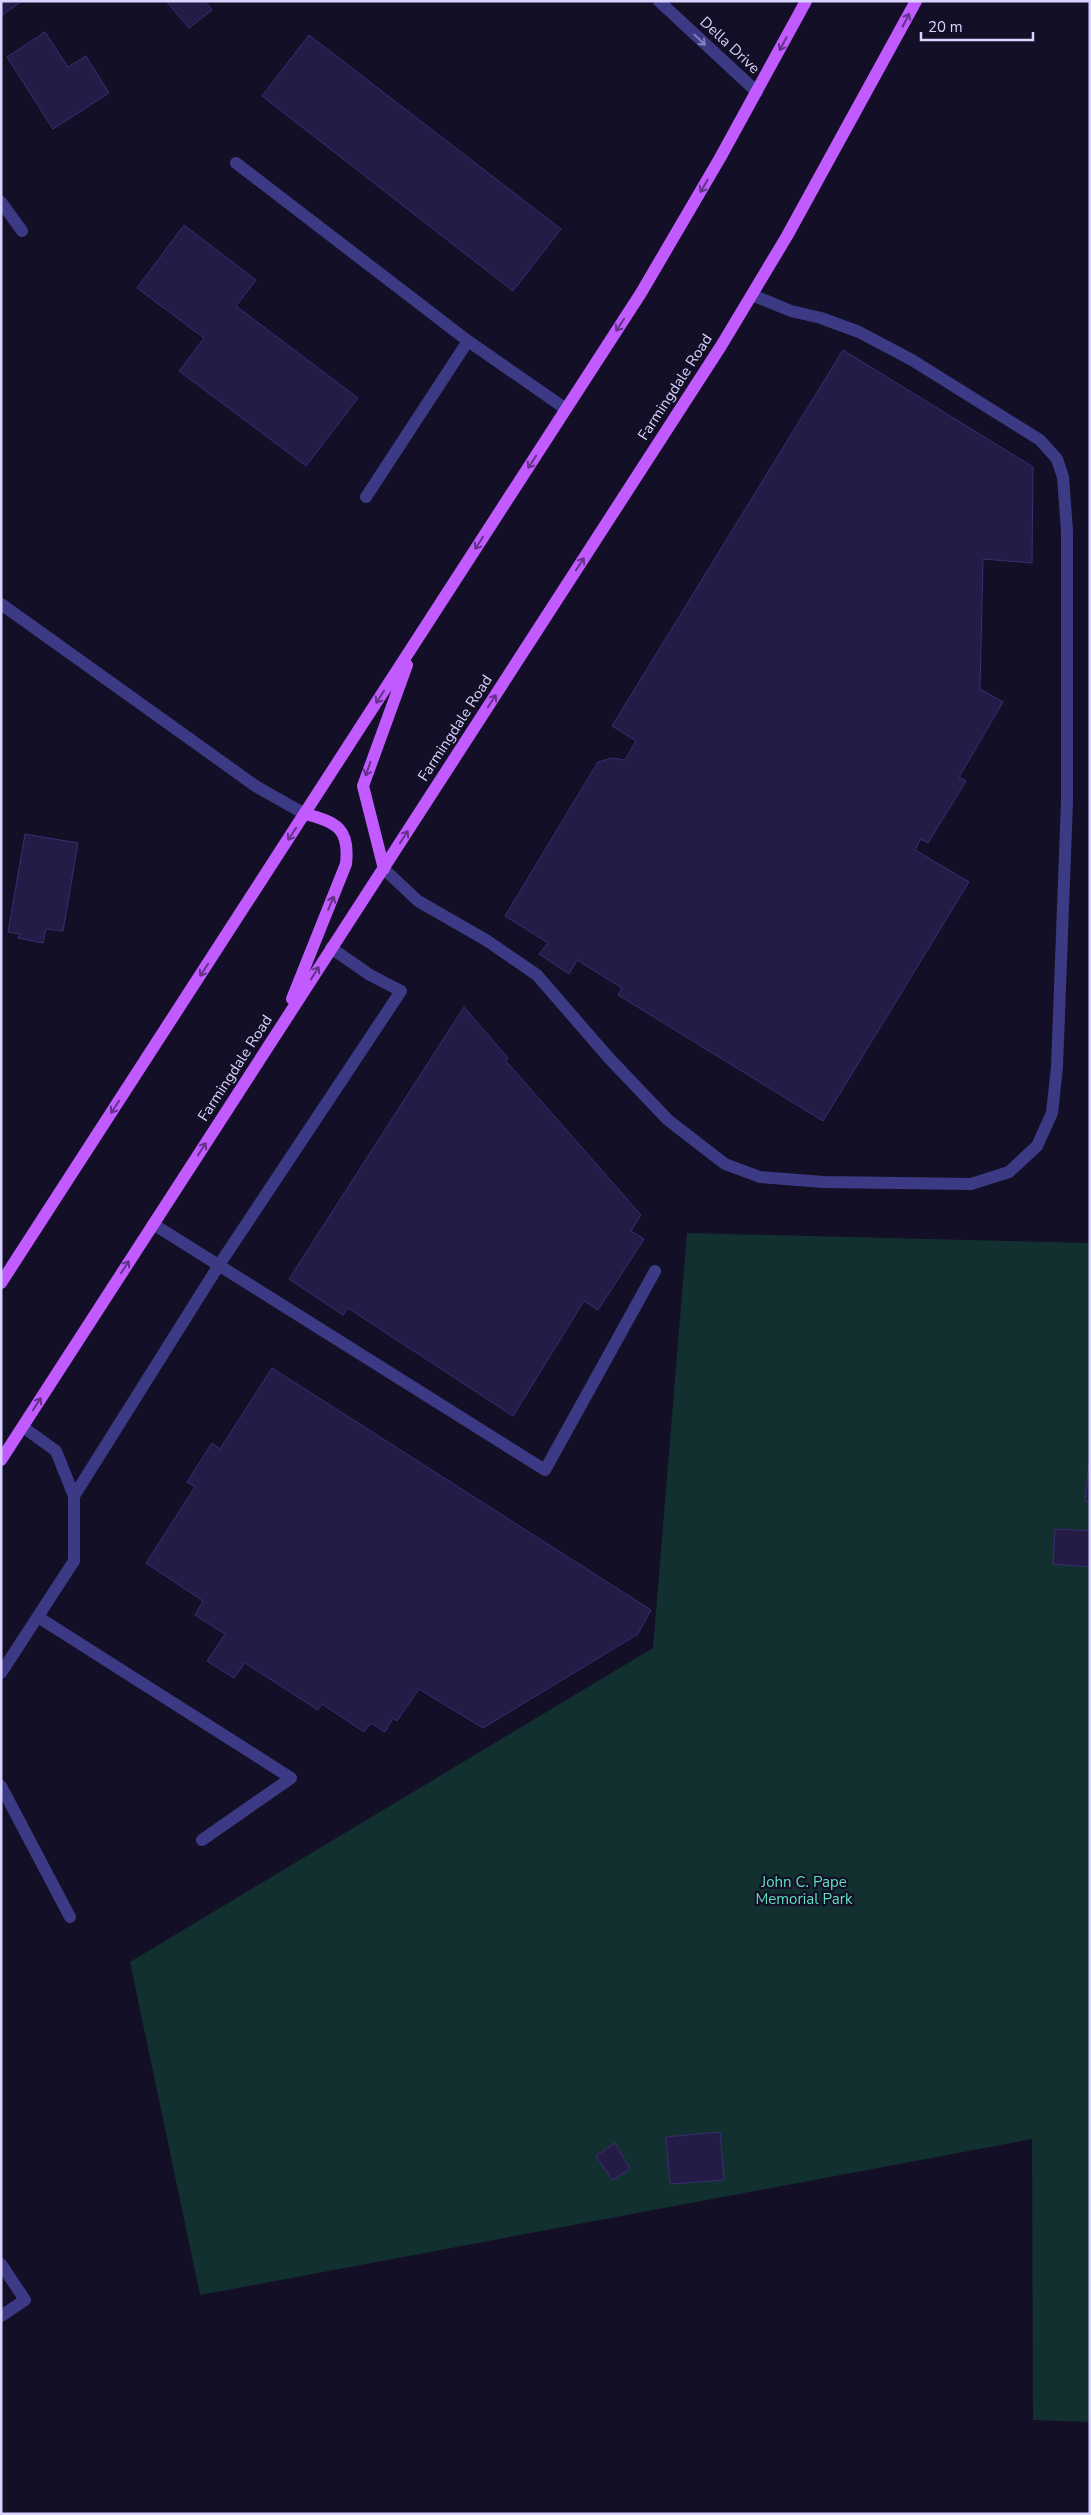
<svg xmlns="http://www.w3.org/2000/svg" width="1091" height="2515" viewBox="0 0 1091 2515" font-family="'Nunito Sans',sans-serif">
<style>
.green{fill:#12302f}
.building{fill:#241b47;stroke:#3b2d73}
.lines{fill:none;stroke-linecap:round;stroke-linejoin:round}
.lane{stroke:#3d3a85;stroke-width:12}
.street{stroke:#3d3a85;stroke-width:12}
.primary{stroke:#c25bff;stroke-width:12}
.oneway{stroke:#623188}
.oneway2{stroke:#837fbc}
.labels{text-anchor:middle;stroke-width:4.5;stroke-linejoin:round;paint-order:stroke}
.street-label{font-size:15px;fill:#d9d4ff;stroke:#130f26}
.park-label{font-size:15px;fill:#5fe0c0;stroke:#130f26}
</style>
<rect width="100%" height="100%" fill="#130f26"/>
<path class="green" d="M687 1233 1090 1243V2422L1033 2420 1032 2139 200 2295 130 1962 653 1648Z"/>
<path class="building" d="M1 1H22L1 16Z
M166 1H205L212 10 189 28Z
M45 32 68 67 86 56 109 93 53 129 7 57Z
M309 35 561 229 513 291 262 96Z
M184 225 256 280 236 306 358 398 306 466 179 371 204 338 137 288Z
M843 350 1033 467 1032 563 983 559 980 689 1003 702 959 777 966 781 928 843 921 839 915 850 969 882 823 1121 618 995 622 988 577 960 569 974 539 954 548 943 505 916 598 762 612 758 625 760 636 741 612 726Z
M25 834 78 843 63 931 46 929 43 943 18 938 20 934 8 932Z
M464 1007 508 1058 506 1061 641 1215 631 1231 644 1239 598 1310 584 1301 513 1416 348 1308 343 1315 289 1279Z
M272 1368 651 1610 638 1634 483 1728 419 1689 397 1721 393 1718 385 1732 371 1723 364 1732 322 1704 318 1710 245 1663 234 1678 207 1661 225 1634 195 1615 203 1601 146 1563 195 1487 187 1482 212 1443 220 1449Z
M1090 1454V1502L1085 1501Z
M1055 1529 1090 1531V1567L1053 1564Z
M720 2132 724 2180 670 2184 666 2137Z
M615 2143 630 2169 612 2180 596 2156Z"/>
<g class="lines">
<path class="lane" d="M236 163 468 341 566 409
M366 497 468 341
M1 604 257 787 305 814
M384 869 418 901 486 940 537 975 608 1057 668 1120 725 1164 760 1177 824 1182 971 1184 1009 1172 1037 1146 1052 1113 1057 1067 1067 801V531L1063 477 1057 459 1040 440 912 360 859 332 821 318 791 311 752 295
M153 1224 545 1470 655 1271
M23 1427 56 1451 74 1496
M38 1617 291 1778 202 1840
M1 1673 74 1561V1496L219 1265 401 991 370 975 331 948
M1 1786 70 1917
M1 2264 25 2300 1 2316"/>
<path class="street" d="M659 1 757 92
M1 202 22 231"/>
<path class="primary" d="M384 869 363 786 407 665
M292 999 346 864C350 829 337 822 305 814
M1 1283 641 293 720 158 806 1
M1 1460 721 346 787 236 916 1"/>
</g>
<defs><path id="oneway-shaft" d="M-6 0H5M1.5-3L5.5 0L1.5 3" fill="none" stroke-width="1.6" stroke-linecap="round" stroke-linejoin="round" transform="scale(1.25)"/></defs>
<g class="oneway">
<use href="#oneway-shaft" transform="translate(906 20) rotate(-63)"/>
<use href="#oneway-shaft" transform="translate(783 44) rotate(118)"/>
<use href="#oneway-shaft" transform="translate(704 186) rotate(120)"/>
<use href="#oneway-shaft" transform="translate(620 325) rotate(123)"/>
<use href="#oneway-shaft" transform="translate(532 462) rotate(123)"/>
<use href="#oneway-shaft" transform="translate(479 543) rotate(123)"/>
<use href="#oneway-shaft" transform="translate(580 564) rotate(-57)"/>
<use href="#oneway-shaft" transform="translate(380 697) rotate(123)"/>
<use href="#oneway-shaft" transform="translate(492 701) rotate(-57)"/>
<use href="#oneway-shaft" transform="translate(368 769) rotate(109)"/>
<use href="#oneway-shaft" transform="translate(292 834) rotate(123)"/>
<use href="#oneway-shaft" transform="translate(404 837) rotate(-57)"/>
<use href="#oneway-shaft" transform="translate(331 903) rotate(-68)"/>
<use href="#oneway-shaft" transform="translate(204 970) rotate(123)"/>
<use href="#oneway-shaft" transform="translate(315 973) rotate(-58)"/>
<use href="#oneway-shaft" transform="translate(115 1107) rotate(123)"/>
<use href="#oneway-shaft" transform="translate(202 1149) rotate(-57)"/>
<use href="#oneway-shaft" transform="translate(125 1267) rotate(-57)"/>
<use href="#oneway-shaft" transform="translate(37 1404) rotate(-57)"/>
</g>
<use class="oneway2" href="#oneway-shaft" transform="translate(700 40) rotate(44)"/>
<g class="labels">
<g class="street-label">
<text transform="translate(730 45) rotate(43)" y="5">Della Drive</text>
<text transform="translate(675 387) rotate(-57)" y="5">Farmingdale Road</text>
<text transform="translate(455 728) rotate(-57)" y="5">Farmingdale Road</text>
<text transform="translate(235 1068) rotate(-57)" y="5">Farmingdale Road</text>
</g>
<g class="park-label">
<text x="804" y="1887">John C. Pape<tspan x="804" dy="17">Memorial Park</tspan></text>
</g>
</g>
<rect width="1091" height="2515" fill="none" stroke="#d9d4ff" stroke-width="5"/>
<path d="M921 32v8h112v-8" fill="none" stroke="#d9d4ff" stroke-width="2.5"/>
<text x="928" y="32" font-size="15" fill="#d9d4ff" stroke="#130f26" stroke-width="4" paint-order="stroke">20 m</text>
</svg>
